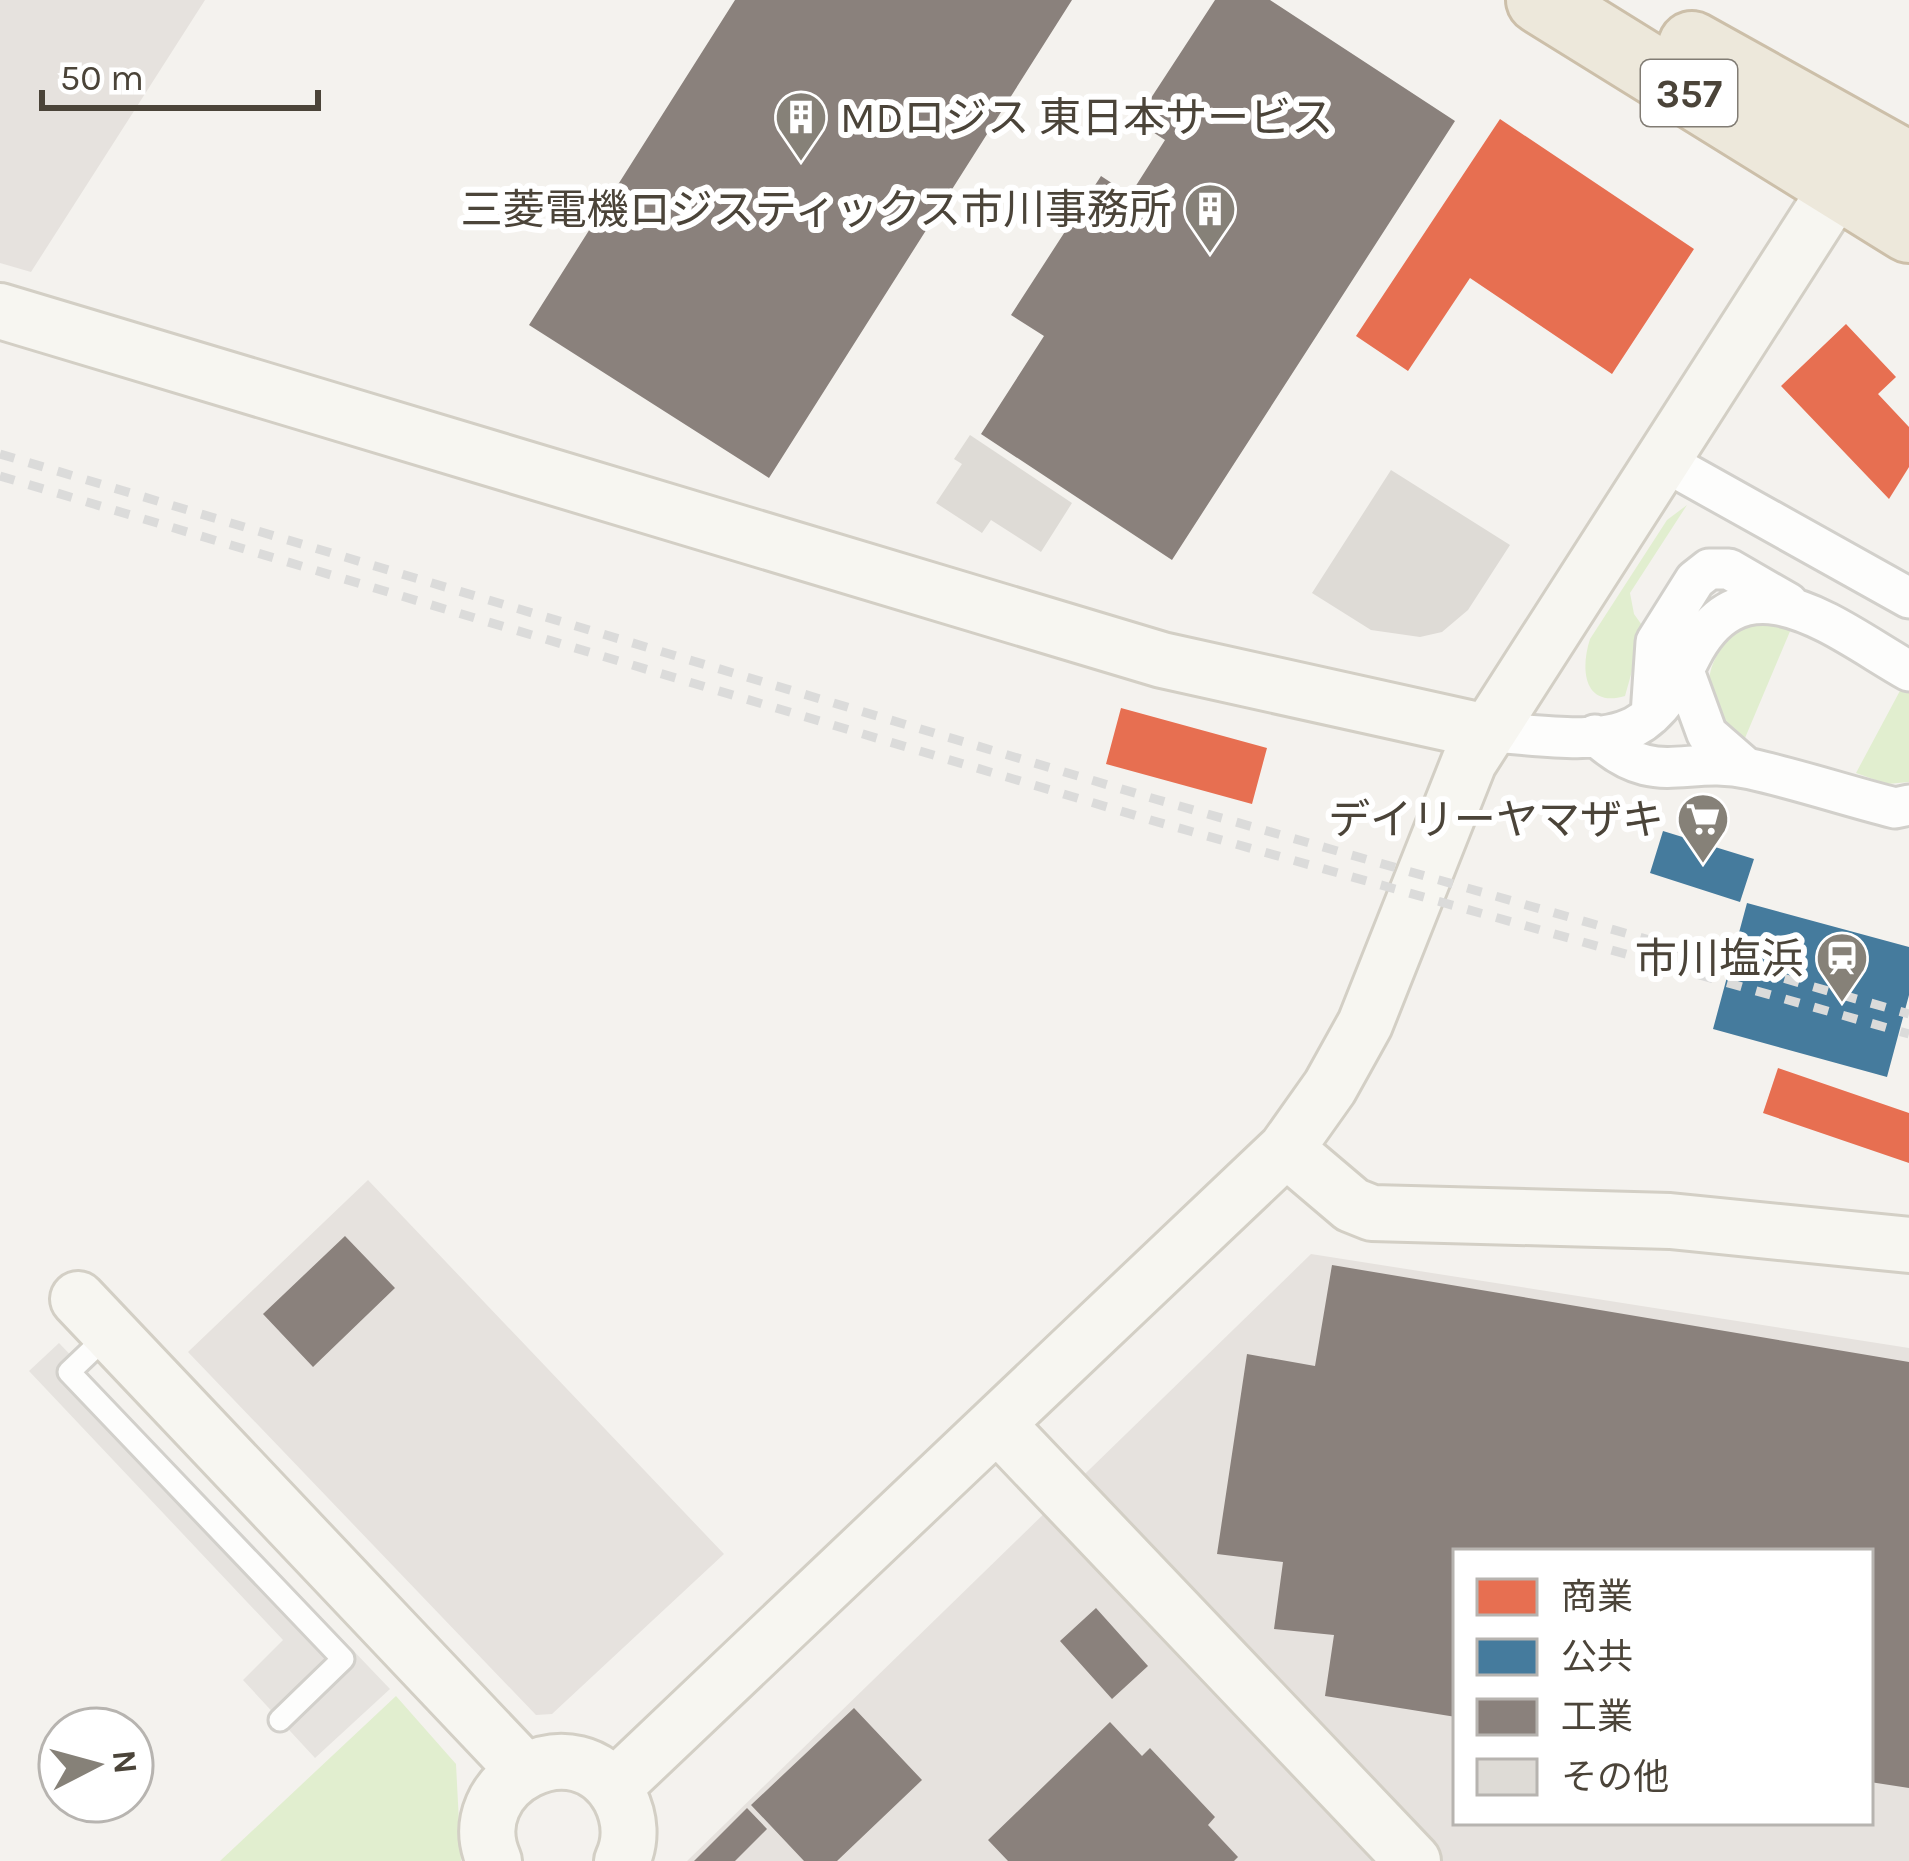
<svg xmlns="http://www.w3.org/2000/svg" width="1909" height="1861" viewBox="0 0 1909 1861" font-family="Karla,'Noto Sans JP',sans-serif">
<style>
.industrial{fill:#e6e2de;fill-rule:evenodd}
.green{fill:#e1eecf}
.parking{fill:#e6e3df}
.shops{fill:#e76f51}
.public{fill:#457b9d}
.industry{fill:#8a817c}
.building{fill:#dedbd6}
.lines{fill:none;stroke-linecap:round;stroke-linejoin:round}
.lane-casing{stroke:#d2d0cb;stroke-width:27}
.street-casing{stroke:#d2d0cb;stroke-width:45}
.secondary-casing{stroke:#d3cfc5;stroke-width:60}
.highway-casing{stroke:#ccbfa9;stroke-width:72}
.lane{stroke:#fdfdfc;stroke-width:21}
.street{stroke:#fdfdfc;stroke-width:39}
.secondary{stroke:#f7f6f1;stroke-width:54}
.highway{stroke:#ede8db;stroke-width:66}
.rail{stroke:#dbdbda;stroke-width:9;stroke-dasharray:15 15;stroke-linecap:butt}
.labels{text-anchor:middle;stroke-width:12;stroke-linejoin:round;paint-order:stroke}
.shield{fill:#fff;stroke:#817c74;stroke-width:3}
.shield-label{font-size:39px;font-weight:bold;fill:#4b4439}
.poi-label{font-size:42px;fill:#4b4439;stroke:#fff;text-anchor:end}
</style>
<rect width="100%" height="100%" fill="#f4f2ee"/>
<path class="industrial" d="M0 0H205L31 272 0 263Z
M368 1180 724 1554 552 1714 536 1715 188 1352Z
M1311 1254 1909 1348V1861H687ZM1456 1552H1870V1822H1456Z"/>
<path class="green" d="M1687 505 1630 593 1634 614 1644 628 1625 696C1584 708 1580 670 1590 639L1667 520Z
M1753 623 1791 629 1745 738C1691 709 1701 648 1753 623Z
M1902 687 1909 692V782L1887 784 1856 773Z
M396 1696 456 1764 461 1861H220Z"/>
<path class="parking" d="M59 1343 390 1689 315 1758 243 1680 283 1640 29 1371Z"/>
<path class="shops" d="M1500 119 1694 249 1612 374 1470 278 1408 371 1356 336Z
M1846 324 1896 377 1878 394 1909 427V467L1889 499 1781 386Z
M1121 708 1267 748 1252 804 1106 764Z
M1778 1068 1909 1113V1163L1763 1113Z"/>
<path class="public" d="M1663 831 1754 859 1740 902 1650 873Z
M1747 903 1909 947V995L1887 1077 1713 1029Z"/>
<path class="industry" d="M735 0H1072L769 478 529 325Z
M1215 0H1270L1455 121 1172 560 981 434 1044 336 1011 315 1101 176 1130 195 1165 140 1136 121Z
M345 1236 395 1288 313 1367 263 1314Z
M1332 1265 1909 1362V1788L1870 1782V1552H1456V1717L1325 1696 1334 1635 1274 1629 1283 1562 1217 1554 1247 1354 1315 1366Z
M1096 1608 1148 1666 1112 1699 1060 1641Z
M854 1708 922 1780 837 1861H804L751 1805Z
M1110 1722 1142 1756 1150 1748 1215 1817 1208 1825 1238 1857 1234 1861H1008L988 1840Z
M747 1808 767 1829 735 1861H694Z"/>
<path class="building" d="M970 435 1072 503 1041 552 991 520 982 533 936 503 962 464 954 459Z
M1391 470 1510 545 1468 610 1442 632 1420 637 1371 630 1312 593Z"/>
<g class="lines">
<g class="lane-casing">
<path id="lane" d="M110 1333 69 1372 343 1659 280 1720"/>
</g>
<g class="street-casing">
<path id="street" d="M1660 459 1909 598
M1684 671 1707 734 1746 768
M1651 715 1656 642 1695 580 1709 569H1729L1788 603
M1487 732C1530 733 1594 747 1634 727 1661 713 1678 682 1691 656 1745 550 1838 631 1909 671
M1595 735C1656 791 1683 754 1751 769 1800 780 1847 796 1895 808L1909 805"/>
</g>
<g class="secondary-casing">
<path id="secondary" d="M0 311 1162 660 1487 732
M1286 1149 1352 1205 1372 1213 1670 1221 1909 1245
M78 1299 523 1769
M999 1426 1413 1861
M614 1787 1286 1149 1330 1087 1365 1024 1469 762 1839 185
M494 1861C458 1781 578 1720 620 1798 630 1818 632 1840 622 1861"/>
</g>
<g class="highway-casing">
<path id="highway" d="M1540 0 1909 229
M1692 45 1909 166"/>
</g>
<use href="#lane" class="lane"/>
<use href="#street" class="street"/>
<use href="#secondary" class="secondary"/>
<use href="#highway" class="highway"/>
<path class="rail" d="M0 454 1155 799 1909 1014
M0 476 1154 821 1909 1034"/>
</g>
<defs>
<g id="building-pin" transform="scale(2.7)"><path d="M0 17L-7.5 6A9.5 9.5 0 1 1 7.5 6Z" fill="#868178" stroke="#fff"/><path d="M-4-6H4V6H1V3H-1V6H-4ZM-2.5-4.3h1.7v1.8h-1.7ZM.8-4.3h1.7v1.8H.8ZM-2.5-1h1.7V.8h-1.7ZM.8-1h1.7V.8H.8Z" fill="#fff"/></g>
<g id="supermarket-pin" transform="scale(2.7)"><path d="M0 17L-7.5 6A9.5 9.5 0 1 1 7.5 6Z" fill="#868178" stroke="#fff"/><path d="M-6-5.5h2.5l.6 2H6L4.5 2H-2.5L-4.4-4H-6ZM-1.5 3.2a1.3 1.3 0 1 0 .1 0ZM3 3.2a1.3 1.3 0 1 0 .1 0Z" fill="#fff"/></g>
<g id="station-pin" transform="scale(2.7)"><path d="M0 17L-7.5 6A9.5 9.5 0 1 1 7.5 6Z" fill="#868178" stroke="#fff"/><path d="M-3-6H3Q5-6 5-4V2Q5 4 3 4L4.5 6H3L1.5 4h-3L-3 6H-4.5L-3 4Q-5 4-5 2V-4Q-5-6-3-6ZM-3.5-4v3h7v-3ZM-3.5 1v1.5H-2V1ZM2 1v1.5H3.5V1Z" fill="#fff"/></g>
</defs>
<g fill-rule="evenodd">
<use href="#building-pin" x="801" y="117"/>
<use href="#building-pin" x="1210" y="209"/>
<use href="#supermarket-pin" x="1703" y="819"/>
<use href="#station-pin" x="1842" y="958"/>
</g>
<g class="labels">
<rect class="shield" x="1641" y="60" width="96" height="66" rx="9"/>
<g class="shield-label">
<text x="1689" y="107">357</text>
</g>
<g class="poi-label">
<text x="840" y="132" text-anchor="start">MDロジス 東日本サービス</text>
<text x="1171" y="224">三菱電機ロジスティックス市川事務所</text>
<text x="1664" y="834">デイリーヤマザキ</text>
<text x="1803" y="973">市川塩浜</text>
</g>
</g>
<rect x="1453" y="1549" width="420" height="276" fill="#ffffff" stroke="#b7b4b0" stroke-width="3"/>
<rect x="1477" y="1579" width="60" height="36" fill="#e76f51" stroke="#b7b4b0" stroke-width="3"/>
<text x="1561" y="1609" font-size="36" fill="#4b4439">商業</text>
<rect x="1477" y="1639" width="60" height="36" fill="#457b9d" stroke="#b7b4b0" stroke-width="3"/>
<text x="1561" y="1669" font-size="36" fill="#4b4439">公共</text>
<rect x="1477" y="1699" width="60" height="36" fill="#8a817c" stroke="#b7b4b0" stroke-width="3"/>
<text x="1561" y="1729" font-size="36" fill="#4b4439">工業</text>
<rect x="1477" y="1759" width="60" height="36" fill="#dedbd6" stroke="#b7b4b0" stroke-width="3"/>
<text x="1561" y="1789" font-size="36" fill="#4b4439">その他</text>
<g transform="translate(96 1765) rotate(84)"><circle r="57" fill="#ffffff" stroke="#b7b4b0" stroke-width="3"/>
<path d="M0-9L21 45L0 30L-21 45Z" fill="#868178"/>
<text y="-18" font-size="33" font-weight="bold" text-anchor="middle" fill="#4b4439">N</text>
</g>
<path d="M42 90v18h276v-18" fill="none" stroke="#4b4439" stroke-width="6"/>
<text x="60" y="90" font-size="36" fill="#4b4439" stroke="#ffffff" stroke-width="9" paint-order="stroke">50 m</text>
</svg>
